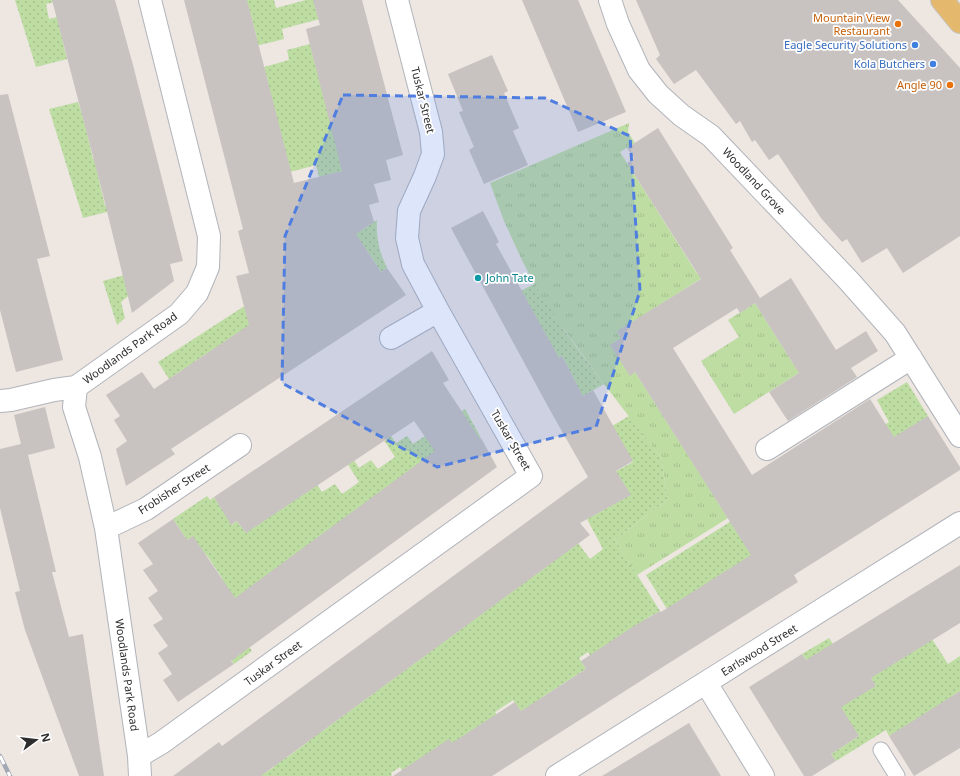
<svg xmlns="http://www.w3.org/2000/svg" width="960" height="776" viewBox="0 0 960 776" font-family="'Noto Sans',sans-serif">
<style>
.grass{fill:url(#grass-tufts)}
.park{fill:url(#park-dots)}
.building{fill:#c8c3c0}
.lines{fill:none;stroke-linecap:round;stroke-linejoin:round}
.service-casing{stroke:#b1b4bb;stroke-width:17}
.minor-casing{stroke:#b1b4bb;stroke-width:24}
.primary-casing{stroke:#c4c4c4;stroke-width:24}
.service{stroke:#fff;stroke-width:15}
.minor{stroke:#fff;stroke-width:22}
.primary{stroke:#e4b96e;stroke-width:22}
.rail-casing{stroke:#a3a8b5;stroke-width:4.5}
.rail{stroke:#fff;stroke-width:3;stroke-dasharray:9;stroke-linecap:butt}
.marked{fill:#4f7ee0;fill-opacity:0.2;stroke:#4f7ee0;stroke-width:3;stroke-dasharray:8 5;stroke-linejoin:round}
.food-dot{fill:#e8710a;stroke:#fff;stroke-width:1.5}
.shop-dot{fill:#3f7fe0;stroke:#fff;stroke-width:1.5}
.culture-dot{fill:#0f9aa8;stroke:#fff;stroke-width:1.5}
.labels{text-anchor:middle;stroke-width:3.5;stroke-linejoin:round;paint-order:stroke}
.food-label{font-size:11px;fill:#c56008;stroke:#fff;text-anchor:end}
.shop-label{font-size:11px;fill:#366cbe;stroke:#fff;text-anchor:end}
.street-label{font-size:11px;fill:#2d2d2d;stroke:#fff}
.culture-label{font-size:11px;fill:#0d838f;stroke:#fff;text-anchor:start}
</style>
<defs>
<pattern id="grass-tufts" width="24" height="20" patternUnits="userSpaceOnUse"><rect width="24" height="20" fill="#bedda3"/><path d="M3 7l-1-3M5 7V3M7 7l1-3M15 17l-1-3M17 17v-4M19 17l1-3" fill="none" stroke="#a4be8d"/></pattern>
<pattern id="park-dots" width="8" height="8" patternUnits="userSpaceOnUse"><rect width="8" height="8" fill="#bedda3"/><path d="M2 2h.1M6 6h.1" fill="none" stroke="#a4be8d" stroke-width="1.8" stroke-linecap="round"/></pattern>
</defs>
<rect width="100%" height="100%" fill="#ede6e1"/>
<path class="grass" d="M629 123 628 132 635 143 620 152 696 272 702 278 617 332 621 338 630 375 635 372 728 518 637 575 615 540 668 499 661 458 604 384 550 310 534 284 521 258 504 221 490 183Z
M755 303 799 373 734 414 701 361 739 337 728 320Z"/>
<path class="park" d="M15 0H62L46 4 49 19 57 17 67 59 36 67Z
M234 0H274L276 8 306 0H327L331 16 282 29 284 39 232 52 231 46 257 39 249 8Z
M310 44 343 171 319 177 316 165 264 179 268 82 264 67 289 60 287 50Z
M78 102 83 117 109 110 86 129 93 159 120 152 124 169 98 176 105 206 132 200 134 205 83 218 49 109Z
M377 220C376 238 379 251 387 268L381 272 366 249 194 362 209 385 182 370 169 379 158 362Z
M128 274 133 292 121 302 125 318 117 325 103 281Z
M534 284 569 337 604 384 571 403 577 385 562 356 550 362 513 295Z
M907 382 928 416 921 439 853 445 889 422 877 400Z
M465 409 481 438 230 620 252 651 234 664 204 621 199 593 222 578 208 557 190 538 187 540 173 519 207 496 210 500 214 497 232 525 237 521 246 533 309 473 322 492 335 484 342 494 359 482 340 452 346 448 359 468 371 460 378 469 395 457 376 428 383 424 396 443 407 436 413 444Z
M629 416 661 458 668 499 615 540 660 611 649 617 595 663 588 652 579 658 586 669 544 696 523 714 513 700 495 712 505 726 488 720 467 734 474 746 404 773 400 767 391 773 392 776H236L262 775 274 767 277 747 286 758 309 741 301 730 313 721 321 732 578 543 590 559 603 549 587 519 630 495 624 484H593L633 462 612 426Z
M752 508 773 542 667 609 646 575Z
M829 638 841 656 876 686 863 665 932 639 948 664 960 656V691L952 696 960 709 908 725 889 736 886 730 836 761 831 754 859 736 802 654Z"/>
<path class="building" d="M52 0H115L133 65 183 261 170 264 174 281 132 313 102 191Z
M184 0H247L294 183 342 171 306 29 320 25 313 0H362L403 155 386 160 391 180 374 184 379 202 369 205 374 222 356 234 381 272 387 268 406 295 171 449 175 454 126 486 116 449 127 441 114 420 120 416 106 395 142 372 154 389 249 325 236 276 249 273 238 231 243 229Z
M522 0H578L626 112 578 132Z
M636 0H898L960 68V236L903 273 887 248 862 263 847 239 842 242 821 218 778 154 769 160 755 140 752 142 740 121 736 124 696 70 674 84 656 59 660 55Z
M492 55 508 91 504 93 519 128 513 131 528 165 484 184 469 150 474 147 459 112 463 111 448 74Z
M8 94 50 256 37 259 63 360 16 372 0 310V95Z
M658 128 733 248 730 250 760 298 791 278 836 350 866 331 878 351 851 368 857 377 788 421 769 392 799 373 755 303 740 313 737 308 673 348 752 475 870 399 894 437 928 416 960 467V470L794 575 798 582 650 675 492 776H393L449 739 452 743 515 702 521 711 586 669 581 661 634 626 660 611 661 612 751 555 635 372 630 376 610 345 621 338 617 331 701 279 627 163 634 158 627 148Z
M483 211 499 242 496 244 559 358 562 356 583 396 593 390 633 461 616 471 631 495 580 523 590 535 261 776H173L219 742 222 746 588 477 551 412 451 228Z
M432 351 449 380 443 383 480 439 481 438 497 467 231 661 234 664 178 702 163 680 172 674 158 653 168 646 153 625 163 619 148 598 158 591 143 570 153 564 138 543 173 519 187 540 193 536 235 598 435 451 414 421 246 533 237 521 231 525 214 497Z
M45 407 55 448 28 455 56 572H52L69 637 83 634 104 776H79L25 630 15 592 20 591 0 508V449L21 444 14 415Z
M960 565V623L871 678 876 686 841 707 859 736 831 754 836 761 812 776H804L749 687 802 654 806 660Z
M960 691V748L914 776 889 736Z
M689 723 721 776H602Z"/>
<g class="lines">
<g class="service-casing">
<path id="service" d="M881 750 897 776"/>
</g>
<g class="minor-casing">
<path id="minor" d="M610 0 618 24 639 70 658 94 681 115 711 136 849 281 895 333 960 436
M391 338 438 311
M0 401 11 400 54 390 76 387
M767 449 911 358
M106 528 146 509 240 445
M706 683 763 776
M139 756 161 743 531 476 438 311 413 264 407 238 409 211 425 176 433 154 431 132 397 0
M140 776 139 756 106 528 90 457 74 407 76 387 179 314 197 293 208 267 209 236 150 0
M557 776 960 523"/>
</g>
<g class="primary-casing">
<path id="primary" d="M942 0 960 22"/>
</g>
<use href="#service" class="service"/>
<use href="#minor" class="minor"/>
<use href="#primary" class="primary"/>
<g class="rail-casing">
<path id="rail" d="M0 756 10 776"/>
</g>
<use href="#rail" class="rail"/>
</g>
<path class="marked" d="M343 95 545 98 630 136 640 291 596 427 437 467 282 383 285 236Z"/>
<g class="food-dot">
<circle cx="898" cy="24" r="4"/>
<circle cx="950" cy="85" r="4"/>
</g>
<g class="shop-dot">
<circle cx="915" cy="45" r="4"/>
<circle cx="933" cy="64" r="4"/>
</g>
<circle class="culture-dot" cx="478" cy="278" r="4"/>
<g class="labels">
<g class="food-label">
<text x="890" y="22">Mountain View<tspan x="890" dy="13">Restaurant</tspan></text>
<text x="942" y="89">Angle 90</text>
</g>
<g class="shop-label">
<text x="907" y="49">Eagle Security Solutions</text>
<text x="925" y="68">Kola Butchers</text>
</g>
<g class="street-label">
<text transform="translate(423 100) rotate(76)" y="4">Tuskar Street</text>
<text transform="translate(754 181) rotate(47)" y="4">Woodland Grove</text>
<text transform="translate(130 348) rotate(-36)" y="4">Woodlands Park Road</text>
<text transform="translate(511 440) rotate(60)" y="4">Tuskar Street</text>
<text transform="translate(174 489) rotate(-33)" y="4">Frobisher Street</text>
<text transform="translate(759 650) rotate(-32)" y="4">Earlswood Street</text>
<text transform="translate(273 663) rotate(-36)" y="4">Tuskar Street</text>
<text transform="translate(127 675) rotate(82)" y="4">Woodlands Park Road</text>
</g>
<g class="culture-label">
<text x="486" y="282">John Tate</text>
</g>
</g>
<g transform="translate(36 740) rotate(75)" stroke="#ffffff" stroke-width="3" paint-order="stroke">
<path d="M0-3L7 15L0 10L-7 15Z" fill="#2d2d2d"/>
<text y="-6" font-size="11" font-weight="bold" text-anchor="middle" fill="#2d2d2d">N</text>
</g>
</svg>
